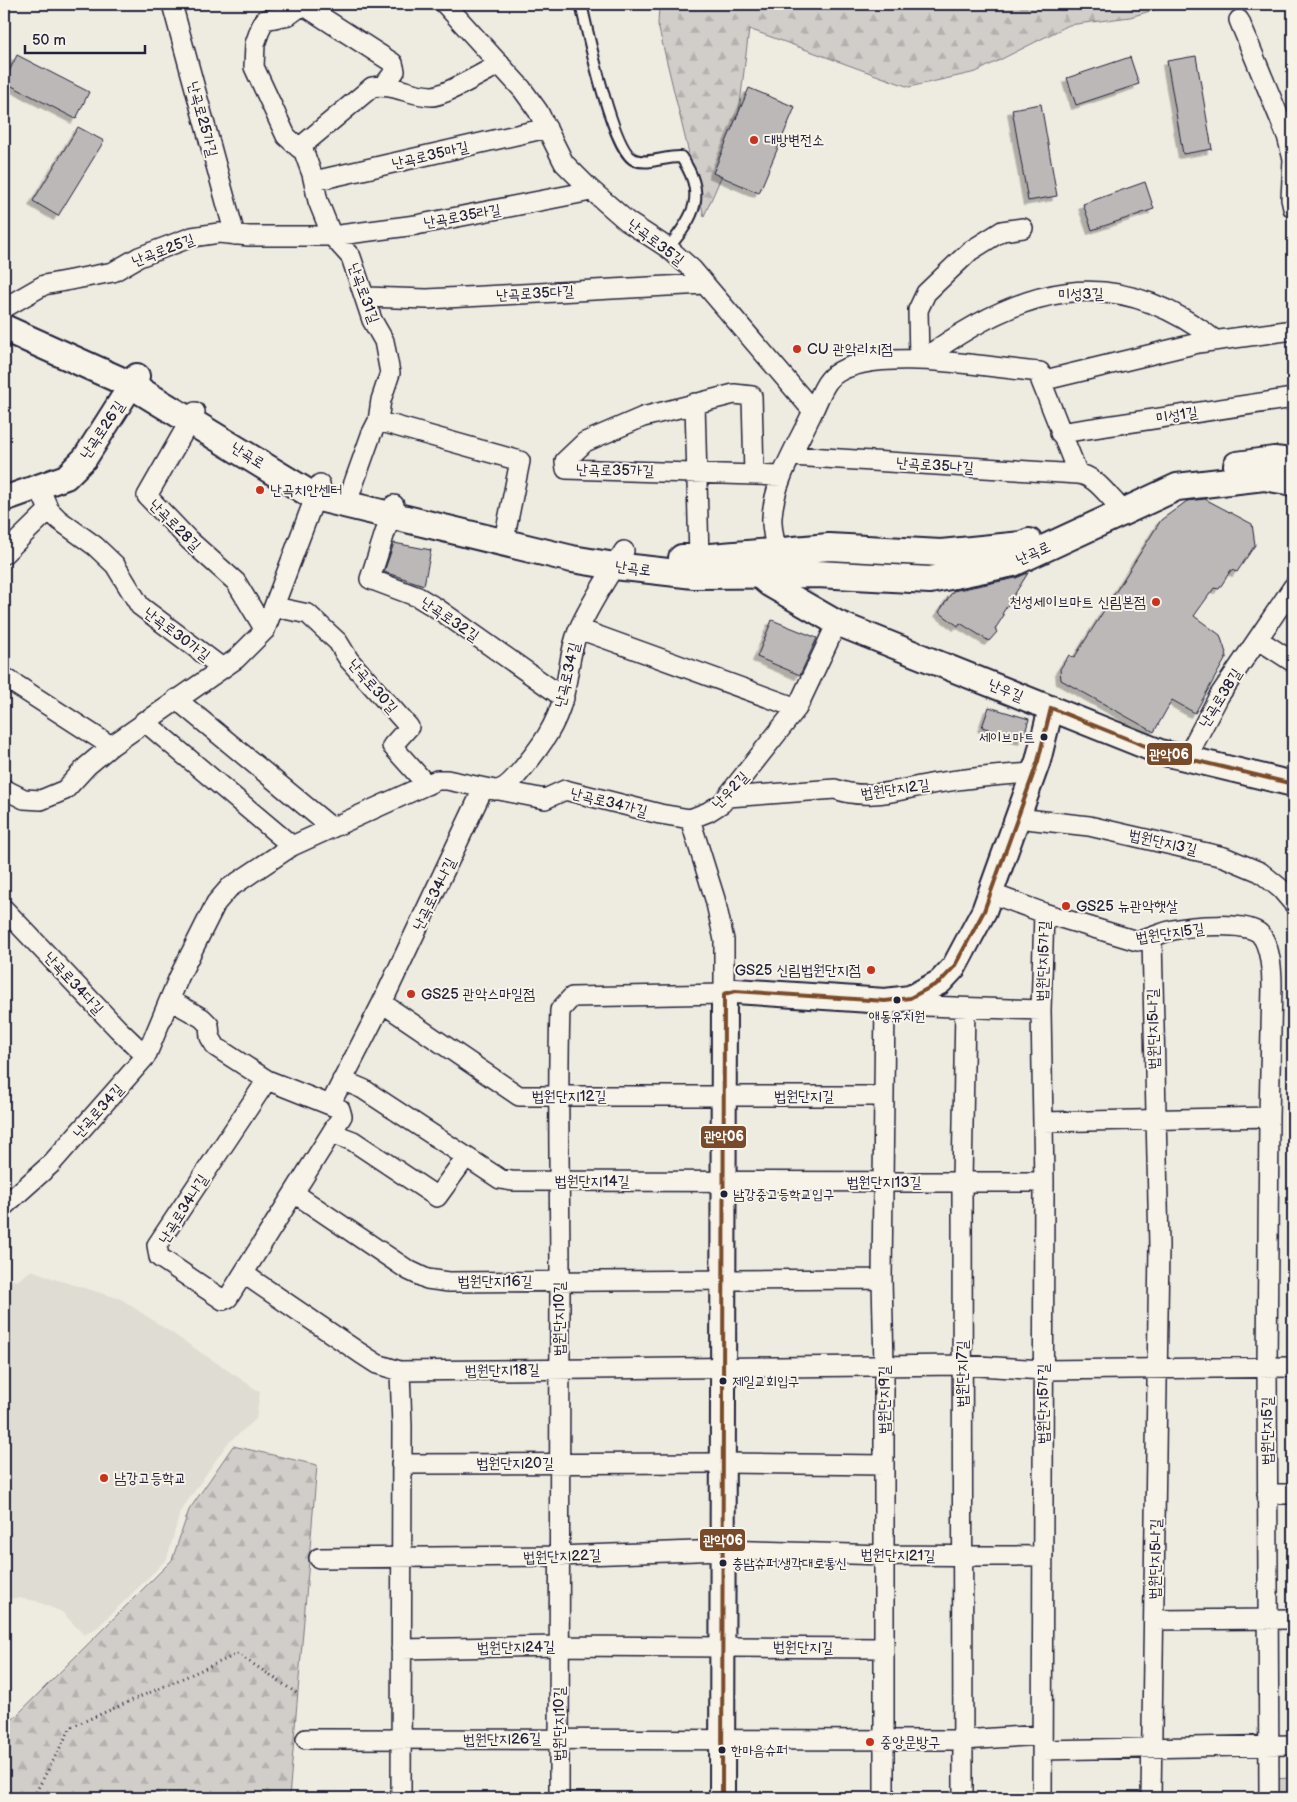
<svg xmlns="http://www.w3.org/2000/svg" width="1297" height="1802" viewBox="0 0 1297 1802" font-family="'Balsamiq Sans','Poor Story',sans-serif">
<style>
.built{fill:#dfdcd4}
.forest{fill:url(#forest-firs);stroke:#7a7882}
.park{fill:#d1cdc9;stroke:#7a7882}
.building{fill:#bbb8b7;stroke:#22223b;filter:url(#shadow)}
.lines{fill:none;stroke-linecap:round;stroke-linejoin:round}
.service-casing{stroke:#22223b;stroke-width:14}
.minor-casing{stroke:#22223b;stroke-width:22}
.tertiary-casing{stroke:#22223b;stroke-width:28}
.secondary-casing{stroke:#22223b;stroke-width:30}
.path{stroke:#22223b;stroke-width:3;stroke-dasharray:1 4;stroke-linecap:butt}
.service{stroke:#f7f3e8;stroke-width:10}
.minor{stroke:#f7f3e8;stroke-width:19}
.tertiary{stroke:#f7f3e8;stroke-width:24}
.secondary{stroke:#f7f3e8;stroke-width:26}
.bus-1-casing{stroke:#f7f3e8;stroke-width:8}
.bus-1{stroke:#7a4b2a;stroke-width:4}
.poi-dot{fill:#c8321e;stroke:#f7f3e8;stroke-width:2}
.bus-dot{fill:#22223b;stroke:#f7f3e8;stroke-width:2}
.labels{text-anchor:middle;stroke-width:4;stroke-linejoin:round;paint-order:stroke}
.bus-label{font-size:14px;fill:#22223b;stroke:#f7f3e8;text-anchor:start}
.street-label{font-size:15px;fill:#22223b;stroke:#f7f3e8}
.poi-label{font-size:15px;fill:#22223b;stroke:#f7f3e8;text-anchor:start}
.line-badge{stroke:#f7f3e8;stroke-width:2}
.badge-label{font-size:14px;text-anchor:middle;font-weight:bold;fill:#fff}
</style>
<defs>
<pattern id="forest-firs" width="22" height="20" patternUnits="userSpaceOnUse" patternTransform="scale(1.25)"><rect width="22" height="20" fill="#d1cdc9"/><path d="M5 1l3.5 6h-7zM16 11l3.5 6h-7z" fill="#b3b0ae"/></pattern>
<filter id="shadow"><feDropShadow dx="-4.5" dy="4.5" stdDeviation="0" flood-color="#0004"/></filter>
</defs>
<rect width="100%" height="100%" fill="#eeebe1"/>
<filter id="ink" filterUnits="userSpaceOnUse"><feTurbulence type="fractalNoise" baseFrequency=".02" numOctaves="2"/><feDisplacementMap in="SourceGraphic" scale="10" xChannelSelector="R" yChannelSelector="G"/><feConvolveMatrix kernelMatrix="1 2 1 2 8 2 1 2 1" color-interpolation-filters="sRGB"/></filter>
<g filter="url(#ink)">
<path class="built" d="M32 1270 54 1279 121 1299 260 1392 256 1419 227 1444 180 1512 167 1559 98 1627 84 1635 62 1612 36 1601 19 1598 4 1599V1278L17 1281Z"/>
<path class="forest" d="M659 4H1174L1130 17 1069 25 976 72 909 87 749 29 735 146 704 216 658 25Z
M233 1446 317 1465 289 1798H4V1728L172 1560 189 1510Z"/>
<path class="park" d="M1293 1778V1798H1270L1269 1779Z"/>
<path class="building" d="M17 55 89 92 76 119 4 82Z
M1196 56 1212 149 1183 154 1167 61Z
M1130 57 1139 84 1076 105 1067 78Z
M749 88 795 107 759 193 713 173Z
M1041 104 1057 196 1028 201 1012 109Z
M78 127 104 141 58 216 33 201Z
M1145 182 1154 209 1092 230 1083 204Z
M1205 499 1252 524 1255 545 1237 572 1231 570 1219 589 1214 588 1194 616 1220 635 1227 656 1195 713 1172 700 1154 732 1061 680 1060 669 1069 655 1074 658 1161 520 1187 501Z
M394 543 431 550 424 585 384 572Z
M1028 573 1002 614 1004 615 995 629 997 632 989 641 960 623 958 626 939 612 953 591 1016 578Z
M772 620 817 638 800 675 757 657Z
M989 707 1029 719 1023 740 982 727Z"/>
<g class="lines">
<g class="service-casing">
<path id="service" d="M581 4C587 30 613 153 635 160 650 165 666 156 681 157 707 194 695 216 668 248"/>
</g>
<g class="minor-casing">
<path id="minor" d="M172 4 235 235
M304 4 289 15 265 20 261 27 255 44 254 67 286 136 299 148 302 147 312 174 318 201 332 236 351 257 372 320 384 341 390 373 381 400 378 421 371 435 346 505
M445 4 522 89 538 111 564 163 589 188 628 222 668 248 692 269 813 411C798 444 774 480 772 517 771 528 775 540 776 552
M303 5 393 63 395 71 385 84
M1239 20 1287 136 1293 159 1291 199 1293 208
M299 148 372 87C392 83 411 96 432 96 444 96 486 71 500 64
M314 181 547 128
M365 297 427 299 704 284
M4 308 44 285 113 272 139 257 192 237 219 233 249 236H332L416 225 591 191
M919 360 918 310 926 293 970 251 1002 231 1023 228
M922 360C1020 287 1112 260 1215 340
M1041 381 1078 474C1093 475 1105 492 1115 502
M695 403 699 558
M813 411C818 401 824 382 834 375 874 345 989 368 1040 372L1041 381 1198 343 1293 330
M195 412 147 496 189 540 236 582 265 630
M378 421 520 461 506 530
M1060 433 1293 398
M792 456 1078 474
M754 475 752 396 734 394 643 417 585 442 565 461 566 469 782 476
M39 487 49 510 59 520 95 546 115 565 140 606 221 667
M394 505 370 579 418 597 438 609 564 698
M4 554 49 510
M275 607 308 614 338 642 349 660 409 727 392 746 427 785
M579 629 797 708
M1259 640 1293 662
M4 677 111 746
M176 699 332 828
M144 721 292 846
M1186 759 1219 696 1293 587
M4 789 24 799 41 800 65 790 87 766 111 746 236 659 265 630 320 484
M499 790 545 799 565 790 660 814 690 819
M728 797 835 789C869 802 903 788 937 783 969 778 1001 775 1033 773
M1017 818 1089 826 1224 857 1260 872 1281 889 1293 903
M990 893 1044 913 1137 941C1150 939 1160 933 1173 930 1190 926 1248 921 1260 934 1270 945 1272 971 1272 986L1269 1117 1267 1368 1269 1795
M4 909 118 1029 146 1056
M910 998 926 1006 1041 1010
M170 1000 202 1018 209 1025 210 1037 216 1047 267 1080 330 1105
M382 1003 519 1096H884
M267 1080 157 1245 159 1257 223 1300 228 1298 342 1116 340 1109 330 1105 382 1003 483 789
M342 1080 363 1089 500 1179 512 1181 1044 1182
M1043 1122 1269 1117
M332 1133 353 1141 437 1197 466 1157
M294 1193 408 1270 427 1279 449 1282 882 1279
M4 1206 51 1164 146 1056 179 977 216 903 229 888 292 846 437 780H447L495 790C507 790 516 776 524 767 541 746 556 726 563 698 569 676 569 653 578 631 590 603 608 577 624 551
M244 1274 360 1353 377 1364 400 1371 962 1365 1043 1370 1293 1367
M400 1371 402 1426 401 1798
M401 1464 723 1463 884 1465
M1267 1494H1293
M319 1558 557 1556 723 1550 883 1555 1043 1556
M1154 1620 1293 1619
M401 1649 560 1646 884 1648
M306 1739 963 1740 1042 1735
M1043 1750 1293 1745
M559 1798C558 1625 559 1452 560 1280 560 1190 557 1100 560 1010L572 997 724 994V940L715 899 690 819 708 812 722 803 797 708 837 623
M884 1798V1366L882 1279 885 1001
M963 1798 962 1182 965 1008
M1042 1798 1044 1182 1041 1010 1044 913
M1151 1798 1159 1246 1152 938"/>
</g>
<g class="tertiary-casing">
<path id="tertiary" d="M4 499 66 477 85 458 137 376
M749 567 769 584 837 623 1160 752 1293 784
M722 1798 724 994 735 991 885 1001 910 998 940 982 954 967 984 911 1038 761 1051 708"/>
</g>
<g class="secondary-casing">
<path id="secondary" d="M4 328 131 385 315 497 572 559 615 566 694 575 817 574 930 580 1013 563 1177 487 1264 477 1293 482
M1237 465 1274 460 1293 462
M682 558H699L829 547 941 553 1022 545 1029 542"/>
</g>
<path class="path" d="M28 1798 36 1792 71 1727 238 1654 298 1694"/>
<use href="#service" class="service"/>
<use href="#minor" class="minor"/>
<use href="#tertiary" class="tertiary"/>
<use href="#secondary" class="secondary"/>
<g class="bus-1-casing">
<path id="bus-1" d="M1051 708 1160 752 1293 784
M722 1798 724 994 735 991 885 1001 910 998 940 982 954 967 984 911 1038 761 1051 708"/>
</g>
<use href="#bus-1" class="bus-1"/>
</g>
</g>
<g class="poi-dot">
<circle cx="754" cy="140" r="5"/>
<circle cx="797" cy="349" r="5"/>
<circle cx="260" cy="490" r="5"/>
<circle cx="1156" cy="602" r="5"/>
<circle cx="1066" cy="906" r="5"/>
<circle cx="871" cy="970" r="5"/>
<circle cx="411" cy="994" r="5"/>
<circle cx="104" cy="1478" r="5"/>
<circle cx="870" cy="1742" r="5"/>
</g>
<g class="bus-dot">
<circle cx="1044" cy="737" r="4.5"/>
<circle cx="897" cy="1000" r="4.5"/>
<circle cx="724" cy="1194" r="4.5"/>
<circle cx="723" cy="1381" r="4.5"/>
<circle cx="723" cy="1563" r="4.5"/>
<circle cx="722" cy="1750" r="4.5"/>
</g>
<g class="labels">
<g class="bus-label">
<text x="1035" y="742" text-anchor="end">세이브마트</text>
<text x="897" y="1021" text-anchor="middle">애동유치원</text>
<text x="733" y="1199">남강중고등학교입구</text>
<text x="732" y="1386">제일교회입구</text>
<text x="732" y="1568">충남슈퍼.생각대로통신</text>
<text x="731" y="1755">한마음슈퍼</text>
</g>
<g class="street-label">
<text transform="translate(203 119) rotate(75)" y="5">난곡로25가길</text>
<text transform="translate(430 155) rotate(-13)" y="5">난곡로35마길</text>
<text transform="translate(462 216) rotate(-10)" y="5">난곡로35라길</text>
<text transform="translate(656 242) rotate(37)" y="5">난곡로35길</text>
<text transform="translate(163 250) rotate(-21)" y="5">난곡로25길</text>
<text transform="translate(364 293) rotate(70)" y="5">난곡로31길</text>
<text transform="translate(535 293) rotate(-3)" y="5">난곡로35다길</text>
<text transform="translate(1081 294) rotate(-2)" y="5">미성3길</text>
<text transform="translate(1177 415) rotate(-9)" y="5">미성1길</text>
<text transform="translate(102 430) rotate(-56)" y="5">난곡로26길</text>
<text transform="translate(248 455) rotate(32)" y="5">난곡로</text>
<text transform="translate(935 465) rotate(4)" y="5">난곡로35나길</text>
<text transform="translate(615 470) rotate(1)" y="5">난곡로35가길</text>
<text transform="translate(175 525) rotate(45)" y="5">난곡로28길</text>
<text transform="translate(1033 553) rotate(-24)" y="5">난곡로</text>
<text transform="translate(633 568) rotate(7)" y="5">난곡로</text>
<text transform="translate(450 619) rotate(34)" y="5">난곡로32길</text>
<text transform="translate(177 634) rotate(37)" y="5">난곡로30가길</text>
<text transform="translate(567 675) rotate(-77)" y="5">난곡로34길</text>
<text transform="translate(373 686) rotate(49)" y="5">난곡로30길</text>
<text transform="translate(1006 690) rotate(22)" y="5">난우길</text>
<text transform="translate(1220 698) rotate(-58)" y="5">난곡로38길</text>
<text transform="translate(895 789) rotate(-8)" y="5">법원단지2길</text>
<text transform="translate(730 790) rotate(-46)" y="5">난우2길</text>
<text transform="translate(609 802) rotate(14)" y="5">난곡로34가길</text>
<text transform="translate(1163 842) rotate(13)" y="5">법원단지3길</text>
<text transform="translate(434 894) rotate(-64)" y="5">난곡로34나길</text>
<text transform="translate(1170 933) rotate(-8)" y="5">법원단지5길</text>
<text transform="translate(1043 961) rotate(-88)" y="5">법원단지5가길</text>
<text transform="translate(74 983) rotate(47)" y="5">난곡로34다길</text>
<text transform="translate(1153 1029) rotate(-91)" y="5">법원단지5나길</text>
<text x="569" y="1101">법원단지12길</text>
<text x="804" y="1101">법원단지길</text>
<text transform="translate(98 1111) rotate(-48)" y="5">난곡로34길</text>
<text x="592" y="1186">법원단지14길</text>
<text x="884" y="1187">법원단지13길</text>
<text transform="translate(183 1209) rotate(-58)" y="5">난곡로34나길</text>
<text x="495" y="1286">법원단지16길</text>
<text transform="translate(559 1319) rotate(-90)" y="5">법원단지10길</text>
<text transform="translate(502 1370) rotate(-1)" y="5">법원단지18길</text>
<text transform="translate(962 1374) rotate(-90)" y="5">법원단지7길</text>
<text transform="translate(884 1400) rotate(-90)" y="5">법원단지9길</text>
<text transform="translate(1043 1404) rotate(-90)" y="5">법원단지5가길</text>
<text transform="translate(1267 1431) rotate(-90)" y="5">법원단지5길</text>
<text x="515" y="1468">법원단지20길</text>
<text transform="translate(898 1555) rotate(1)" y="5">법원단지21길</text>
<text transform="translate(562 1556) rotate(-2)" y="5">법원단지22길</text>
<text transform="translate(1155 1559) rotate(-89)" y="5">법원단지5나길</text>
<text transform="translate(516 1647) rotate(-1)" y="5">법원단지24길</text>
<text transform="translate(803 1647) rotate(1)" y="5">법원단지길</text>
<text transform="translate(559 1724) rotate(-90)" y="5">법원단지10길</text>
<text transform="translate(502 1739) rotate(-1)" y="5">법원단지26길</text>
</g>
<g class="poi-label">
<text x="764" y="145">대방변전소</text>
<text x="807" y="354">CU 관악리치점</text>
<text x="270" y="495">난곡치안센터</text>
<text x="1146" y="607" text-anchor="end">천성세이브마트 신림본점</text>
<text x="1076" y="911">GS25 뉴관악햇살</text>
<text x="861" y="975" text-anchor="end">GS25 신림법원단지점</text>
<text x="421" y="999">GS25 관악스마일점</text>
<text x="114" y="1483">남강고등학교</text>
<text x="880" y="1747">중앙문방구</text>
</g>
</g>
<g class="line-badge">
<rect x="1146" y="742" width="47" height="24" rx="5" fill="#7a4b2a"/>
<rect x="700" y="1125" width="47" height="24" rx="5" fill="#7a4b2a"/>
<rect x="699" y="1528" width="47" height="24" rx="5" fill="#7a4b2a"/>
</g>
<g class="badge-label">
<text x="1169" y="759">관악06</text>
<text x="724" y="1141">관악06</text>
<text x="723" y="1545">관악06</text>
</g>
<rect width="1297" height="1802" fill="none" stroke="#f7f3e8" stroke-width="20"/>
<rect x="10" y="10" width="1277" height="1782" fill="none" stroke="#22223b" stroke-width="2" filter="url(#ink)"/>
<path d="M25 45v8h120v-8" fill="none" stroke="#22223b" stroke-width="2.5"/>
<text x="32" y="45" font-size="15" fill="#22223b" stroke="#f7f3e8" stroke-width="4" paint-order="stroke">50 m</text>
</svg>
